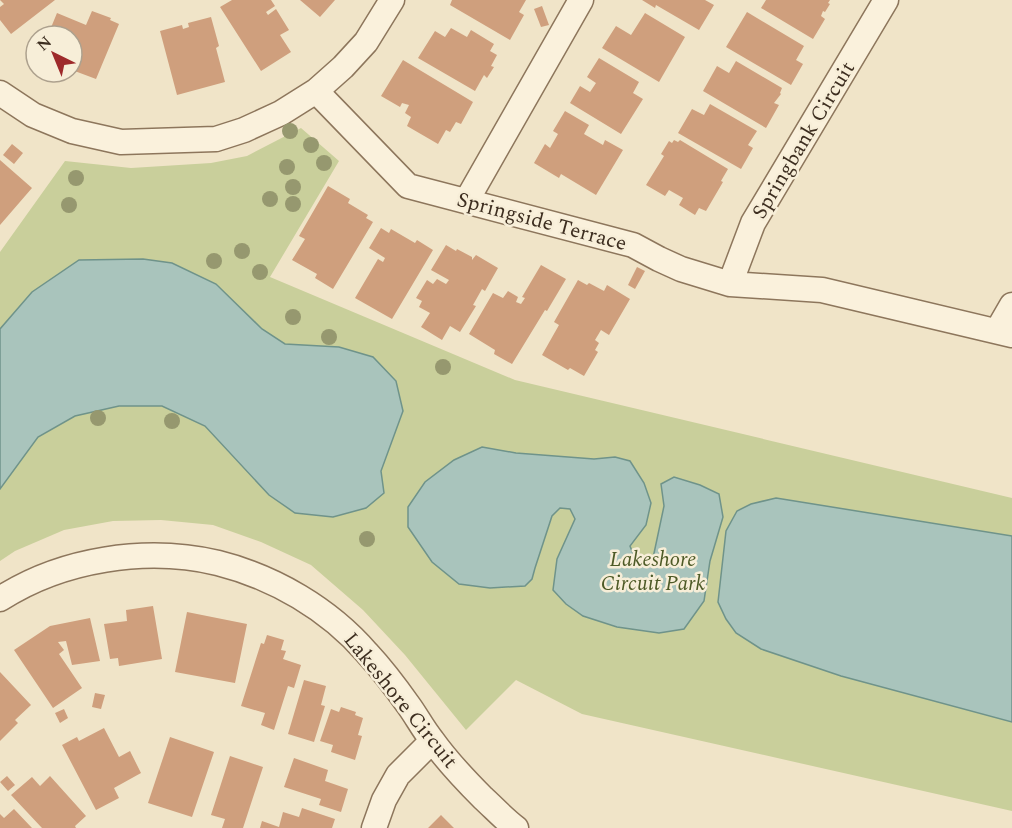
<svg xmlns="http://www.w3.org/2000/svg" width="1012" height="828" viewBox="0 0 1012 828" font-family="Spectral,serif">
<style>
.green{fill:#c9cf9b}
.water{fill:#a9c4bc;stroke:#6f938a;stroke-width:1.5}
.building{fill:#cf9f7d}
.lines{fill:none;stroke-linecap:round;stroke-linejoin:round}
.street-casing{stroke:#8d765c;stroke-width:27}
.street{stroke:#faf1dc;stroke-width:24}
.tree{fill:#96986f}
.labels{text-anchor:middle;stroke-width:5;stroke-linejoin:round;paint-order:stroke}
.street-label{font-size:21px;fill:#3d2e20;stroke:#f7eed8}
.park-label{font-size:21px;font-style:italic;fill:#4d5a26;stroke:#f7eed8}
</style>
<rect width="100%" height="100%" fill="#f0e4c8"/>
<path class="green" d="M301 128 339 161 270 277 515 380 1012 498V811L582 714 516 680 466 730 405 655 363 610 311 565 261 542 213 525 161 520 113 521 64 530 15 551 0 561V252L65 161 131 168 211 163 247 156Z"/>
<path class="water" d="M143 259 172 263 216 284 262 329 285 344 339 347 373 357 396 381 403 411 381 471 384 493 366 508 333 517 295 513 269 495 205 426 162 406H119L75 416 38 437 0 489V329L32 292 79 260Z
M482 447 516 453 594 459 615 457 630 461 644 483 651 503 646 525 630 546 636 561 653 558 664 506 661 484 674 477 700 485 719 494 723 517 710 561 704 601 684 629 659 633 617 627 583 616 566 604 553 590 557 559 575 519 570 509 560 508 552 516 535 568 532 579 525 586 490 588 459 584 432 562 408 527V507L425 482 454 460Z
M776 498 1012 536V722L841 676 761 649 736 633 726 619 718 602 726 531 737 511 751 504Z"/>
<path class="building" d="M0 0H55L11 34 0 20V7L4 4Z
M232 0H271L275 6 266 12 268 15 276 9 289 30 280 35 291 52 261 71 220 7Z
M300 0H335L320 17Z
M452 0H526L519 12 524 15 510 40 450 5Z
M642 0H705L714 5 699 30 656 5 655 8Z
M766 0H830L828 3 830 4 825 12 823 11 821 16 825 19 813 39 761 8Z
M542 6 549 25 541 27 534 9Z
M92 11 111 18 110 20 119 24 96 79 72 70V36H42L46 28 50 30 57 13 86 25Z
M747 12 804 46 796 60 803 64 791 85 726 47Z
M645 13 685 37 659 82 602 48 616 26 631 35Z
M211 17 219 46 216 48 225 82 177 95 160 31 182 25 183 29 189 27 188 23Z
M451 28 467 37 471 30 494 44 490 51 497 55 491 66 494 67 487 78 484 75 475 91 418 58 435 31 445 37Z
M599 58 639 82 633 93 643 99 621 134 570 103 580 86 590 92 596 83 587 77Z
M403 60 473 102 461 124 456 122 450 132 446 130 438 144 407 126 411 117 405 113 409 105 402 103 400 107 381 96Z
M736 61 782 88 780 93 781 94 774 103 779 105 766 128 703 91 717 66 729 73Z
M710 104 757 131 748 145 753 148 741 169 678 133 692 109 704 115Z
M565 111 589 125 584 134 603 145 605 140 623 150 596 195 561 174 559 178 534 163 545 144 550 148 558 134 553 131Z
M674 140 678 142 680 140 728 169 721 181 723 182 706 211 699 208 695 215 679 205 683 198 669 190 665 196 646 185 664 156 661 154 669 141 672 143Z
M12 144 23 153 14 164 3 155Z
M0 160 32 188 0 225Z
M328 186 350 199 348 203 368 215 366 218 373 222 333 289 315 278 317 274 292 260 305 239 299 236Z
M381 228 389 233 391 229 415 243 417 240 433 250 392 319 355 298 378 259 383 262 385 258 369 248Z
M446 245 456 251 457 249 472 257V260L476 255 498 268 485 291 482 289 473 305 476 306 460 332 450 326 442 340 421 327 430 313 419 307 422 301 416 298 427 280 433 284 437 279 446 284 449 280 431 270Z
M541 265 566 279 547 311 545 310 512 364 494 354 495 350 469 334 493 293 503 298 508 291 518 297 516 302 521 304 525 298 522 297Z
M637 267 645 271 635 289 628 285Z
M578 280 587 285 589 283 604 291 607 285 630 299 609 335 601 330 595 340 599 343 595 350 598 352 584 376 570 368 568 370 542 355 559 325 554 322Z
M153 606 162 659 119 666 118 658 110 659 104 624 127 621 126 610Z
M187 612 247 624 235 683 175 672Z
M90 618 100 661 72 665 66 641 58 642 64 650 59 654 82 688 53 708 14 650 50 626Z
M267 635 284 640 281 650 286 651 283 659 301 665 294 688 288 686 274 730 261 725 265 713 241 706 261 643 264 644Z
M0 672 31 705 15 720 18 723 0 741Z
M304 680 326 686 321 705 325 706 314 742 288 734Z
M95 693 105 695 101 709 92 707Z
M341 707 356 712 355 715 363 718 358 735 362 736 355 760 331 752 333 745 320 741 331 709 339 712Z
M64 709 68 718 60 723 55 713Z
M104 728 119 757 130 751 141 773 114 788 119 798 96 810 62 745 77 737 79 741Z
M170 737 214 752 192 817 148 803Z
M230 756 263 767 243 828H222L225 819 211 815Z
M294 758 328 770 325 781 348 789 341 812 319 805 321 799 284 787Z
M7 776 15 785 8 791 0 782Z
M50 776 86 816 75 826 76 828H42L11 795 32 777 40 786Z
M302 808 335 819 332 828H260L262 821 279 827 283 812 299 817Z
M14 809 32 828H0V814L4 818Z
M441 815 454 828H428Z"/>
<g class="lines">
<g class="street-casing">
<path id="street" d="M316 91 408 186 633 245 659 259 681 269 730 284 822 290 1012 335
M0 93 33 115 72 131 121 142 216 139 244 130 281 113 316 91 343 67 366 42 392 0
M467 200 581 0
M730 284 753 223 886 0
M997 331 1012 305
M0 599C62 559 146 546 218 563 274 577 329 609 367 653 381 668 397 689 409 706 417 717 423 729 432 740 447 761 465 780 483 798 494 808 504 819 516 828
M374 828 384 800 398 775 432 741"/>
</g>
<use href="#street" class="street"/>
</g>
<g class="tree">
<circle cx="290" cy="131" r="8"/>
<circle cx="311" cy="145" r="8"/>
<circle cx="324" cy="163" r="8"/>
<circle cx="287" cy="167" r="8"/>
<circle cx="76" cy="178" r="8"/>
<circle cx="293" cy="187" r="8"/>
<circle cx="270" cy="199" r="8"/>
<circle cx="293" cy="204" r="8"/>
<circle cx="69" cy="205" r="8"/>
<circle cx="242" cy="251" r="8"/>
<circle cx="214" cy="261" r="8"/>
<circle cx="260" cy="272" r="8"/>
<circle cx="293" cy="317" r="8"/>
<circle cx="329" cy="337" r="8"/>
<circle cx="443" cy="367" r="8"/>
<circle cx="98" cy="418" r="8"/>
<circle cx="172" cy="421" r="8"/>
<circle cx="367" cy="539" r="8"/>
</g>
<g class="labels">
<g class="street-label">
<text transform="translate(803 140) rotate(-59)" y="7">Springbank Circuit</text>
<text transform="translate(542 221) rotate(15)" y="7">Springside Terrace</text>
<text transform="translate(401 700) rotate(51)" y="7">Lakeshore Circuit</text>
</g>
<g class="park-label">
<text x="653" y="566">Lakeshore<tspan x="653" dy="24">Circuit Park</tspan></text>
</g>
</g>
<g transform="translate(54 54) rotate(317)"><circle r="28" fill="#f7eed8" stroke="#ada18e" stroke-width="1.5"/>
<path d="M0-4.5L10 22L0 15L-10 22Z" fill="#9e2a2b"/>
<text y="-9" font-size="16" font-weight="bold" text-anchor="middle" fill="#3d2e20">N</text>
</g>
</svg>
